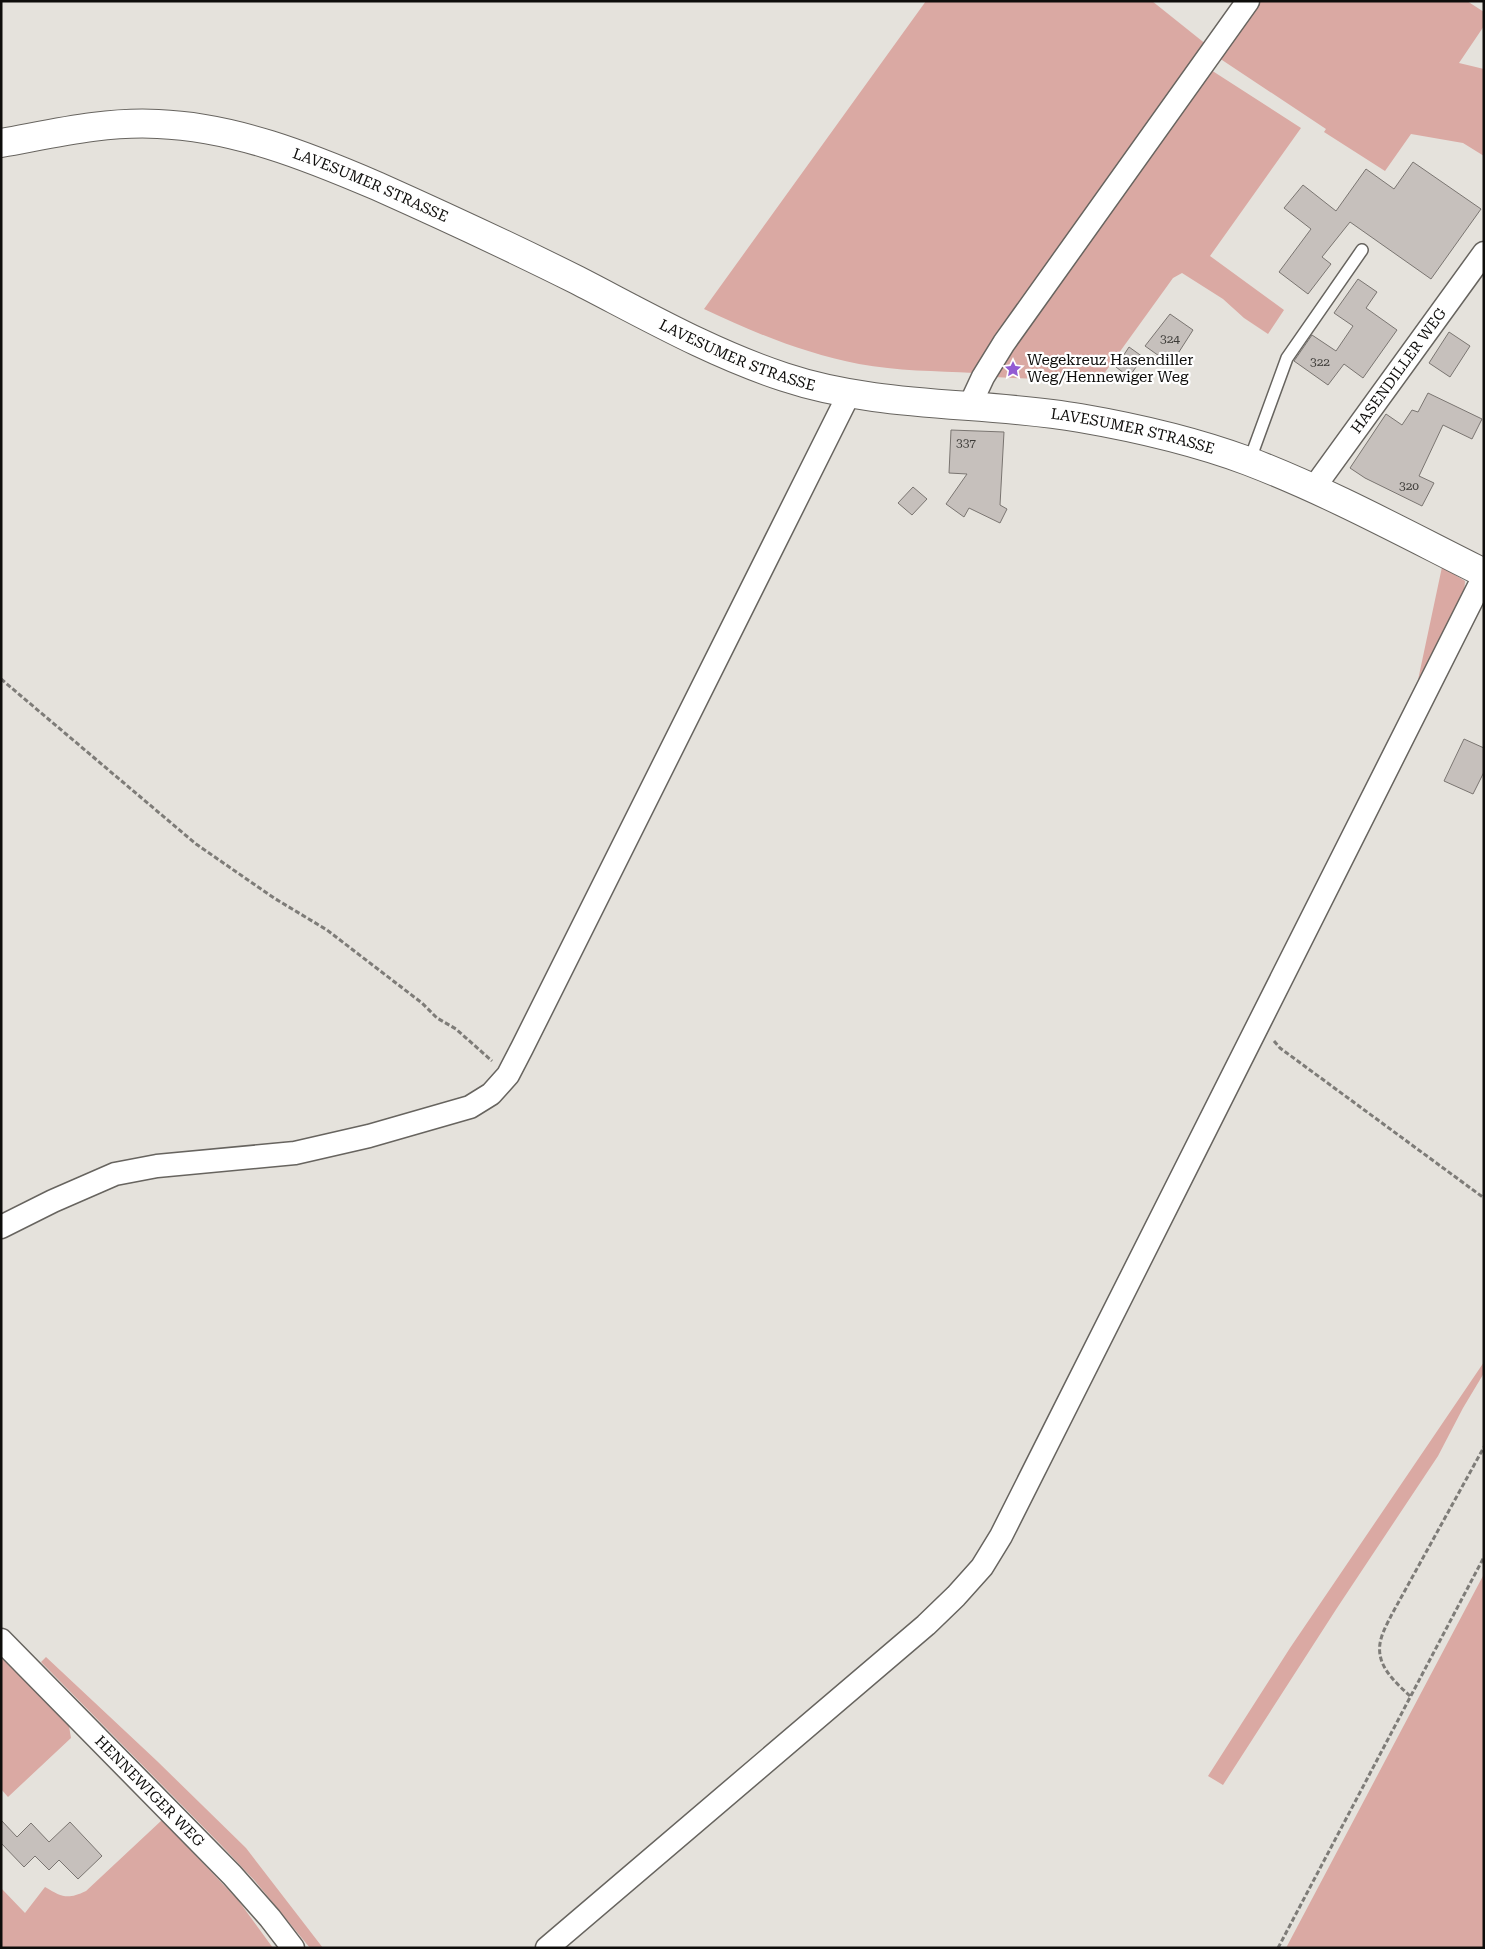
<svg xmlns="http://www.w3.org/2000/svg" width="1485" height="1949" viewBox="0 0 1485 1949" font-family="'Roboto Serif',serif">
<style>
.green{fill:#daa9a3}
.building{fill:#c6c0bc;stroke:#7a7571}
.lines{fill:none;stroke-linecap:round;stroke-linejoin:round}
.service-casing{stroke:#67645f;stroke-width:14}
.minor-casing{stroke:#67645f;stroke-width:25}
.tertiary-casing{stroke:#67645f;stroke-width:30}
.path{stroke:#7e7c78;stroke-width:3;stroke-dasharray:5 2.5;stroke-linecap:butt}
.service{stroke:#fff;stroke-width:11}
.minor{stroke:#fff;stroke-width:22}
.tertiary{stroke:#fff;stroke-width:28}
.labels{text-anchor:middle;stroke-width:4.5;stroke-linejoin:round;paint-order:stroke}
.number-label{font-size:12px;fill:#3c3a37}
.street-label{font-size:15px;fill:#0e0d0b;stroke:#fff}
.poi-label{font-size:15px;fill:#0e0d0b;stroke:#fff;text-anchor:start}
</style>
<rect width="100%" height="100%" fill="#e5e2dc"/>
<path class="green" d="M926 1H1152L1207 45 974 373C936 371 897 371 859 364 803 353 755 333 704 309Z
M1260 1H1467L1484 12V26L1459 63 1484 69V156L1463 143 1411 134 1385 171 1324 132 1326 129 1219 58Z
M1211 70 1301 128 1210 256 1284 310 1268 334 1244 318 1223 299 1182 273 1173 278 1098 382 994 377Z
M1442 567 1465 581 1464 594 1418 680Z
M1484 1362V1373L1463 1408 1438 1456 1337 1608 1223 1785 1208 1776 1290 1648Z
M1484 1574V1948H1286Z
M1 1656 69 1726 71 1738 8 1797 1 1789Z
M46 1657 157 1761 246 1848 323 1948H310L255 1881 221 1845 41 1662Z
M162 1820 238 1900 273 1948H1V1888L25 1913 45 1887C62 1897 67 1900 86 1891Z"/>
<path class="building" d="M1413 162 1481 209 1431 279 1350 222 1322 257 1331 264 1308 294 1279 272 1311 229 1284 208 1303 185 1336 211 1366 169 1394 189Z
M1358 279 1377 292 1366 308 1397 330 1363 378 1344 364 1328 385 1294 361 1312 335 1336 351 1353 326 1334 313Z
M1170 314 1193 330 1177 355 1175 354 1169 363 1145 346Z
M1449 332 1470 346 1450 377 1429 363Z
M1129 347 1143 357 1129 377 1116 367Z
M1428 393 1482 419 1472 439 1443 425 1419 476 1434 483 1422 506 1365 478 1350 468 1386 414 1402 425 1412 410 1418 412Z
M951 430 1004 432 1000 505 1007 509 1000 523 969 508 964 517 946 504 967 474 949 473Z
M913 487 927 499 912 515 898 503Z
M1464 739 1484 748V772L1473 794 1444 781Z
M1 1820 17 1837 31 1823 49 1842 70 1822 102 1856 78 1879 59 1860 49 1870 35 1856 24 1867 1 1843Z"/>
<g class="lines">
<g class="service-casing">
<path id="service" d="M1249 462 1287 358 1362 250"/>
</g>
<g class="minor-casing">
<g id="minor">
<path d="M969 407 983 377 1004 343 1248 1"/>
<path id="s1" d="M1313 489 1484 253"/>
<path d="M1 1227 53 1201 115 1174 157 1166 295 1153 369 1136 470 1107 491 1094 508 1075 522 1048 849 394"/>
<path id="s2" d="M1 1640 232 1875 270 1918 293 1948"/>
<path d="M547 1948 926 1625 956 1596 982 1567 1001 1536 1484 576"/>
</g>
</g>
<g class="tertiary-casing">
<g id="tertiary">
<path id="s3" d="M1 143C52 134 105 121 158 124 234 127 307 156 377 186 444 216 511 247 577 280 645 315 711 353 784 377 880 409 982 401 1080 418 1138 428 1194 441 1248 461 1329 492 1406 534 1484 573"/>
</g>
</g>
<path class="path" d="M1 679 196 844 274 898 327 930 422 1003 437 1018 456 1029 492 1061
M1274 1041 1280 1048 1484 1198
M1410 1696C1394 1681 1374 1664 1381 1639 1383 1631 1388 1622 1392 1614L1484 1447
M1278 1948 1484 1557"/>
<use href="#service" class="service"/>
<use href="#minor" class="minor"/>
<use href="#tertiary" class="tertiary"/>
</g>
<defs>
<g id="sight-bare" transform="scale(1.35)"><path d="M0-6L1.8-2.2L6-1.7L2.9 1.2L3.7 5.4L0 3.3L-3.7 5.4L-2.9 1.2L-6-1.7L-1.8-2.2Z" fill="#925bd3" stroke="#fff" stroke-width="2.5" paint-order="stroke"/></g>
</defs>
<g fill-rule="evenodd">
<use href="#sight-bare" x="1013" y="369"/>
</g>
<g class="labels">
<g class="number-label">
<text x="1170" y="343">324</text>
<text x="1320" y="366">322</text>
<text x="966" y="447">337</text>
<text x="1409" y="490">320</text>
</g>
<g class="street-label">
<text dy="5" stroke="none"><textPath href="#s3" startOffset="381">LAVESUMER STRASSE</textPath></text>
<text dy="5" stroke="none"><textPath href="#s3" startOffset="786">LAVESUMER STRASSE</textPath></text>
<text dy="5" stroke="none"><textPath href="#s1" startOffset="146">HASENDILLER WEG</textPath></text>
<text dy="5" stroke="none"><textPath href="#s3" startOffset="1191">LAVESUMER STRASSE</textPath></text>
<text dy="5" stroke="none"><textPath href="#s2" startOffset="212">HENNEWIGER WEG</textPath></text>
</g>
<g class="poi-label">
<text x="1027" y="365">Wegekreuz Hasendiller<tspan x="1027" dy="17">Weg/Hennewiger Weg</tspan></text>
</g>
</g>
<rect width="1485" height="1949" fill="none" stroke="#0e0d0b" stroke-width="5"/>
</svg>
